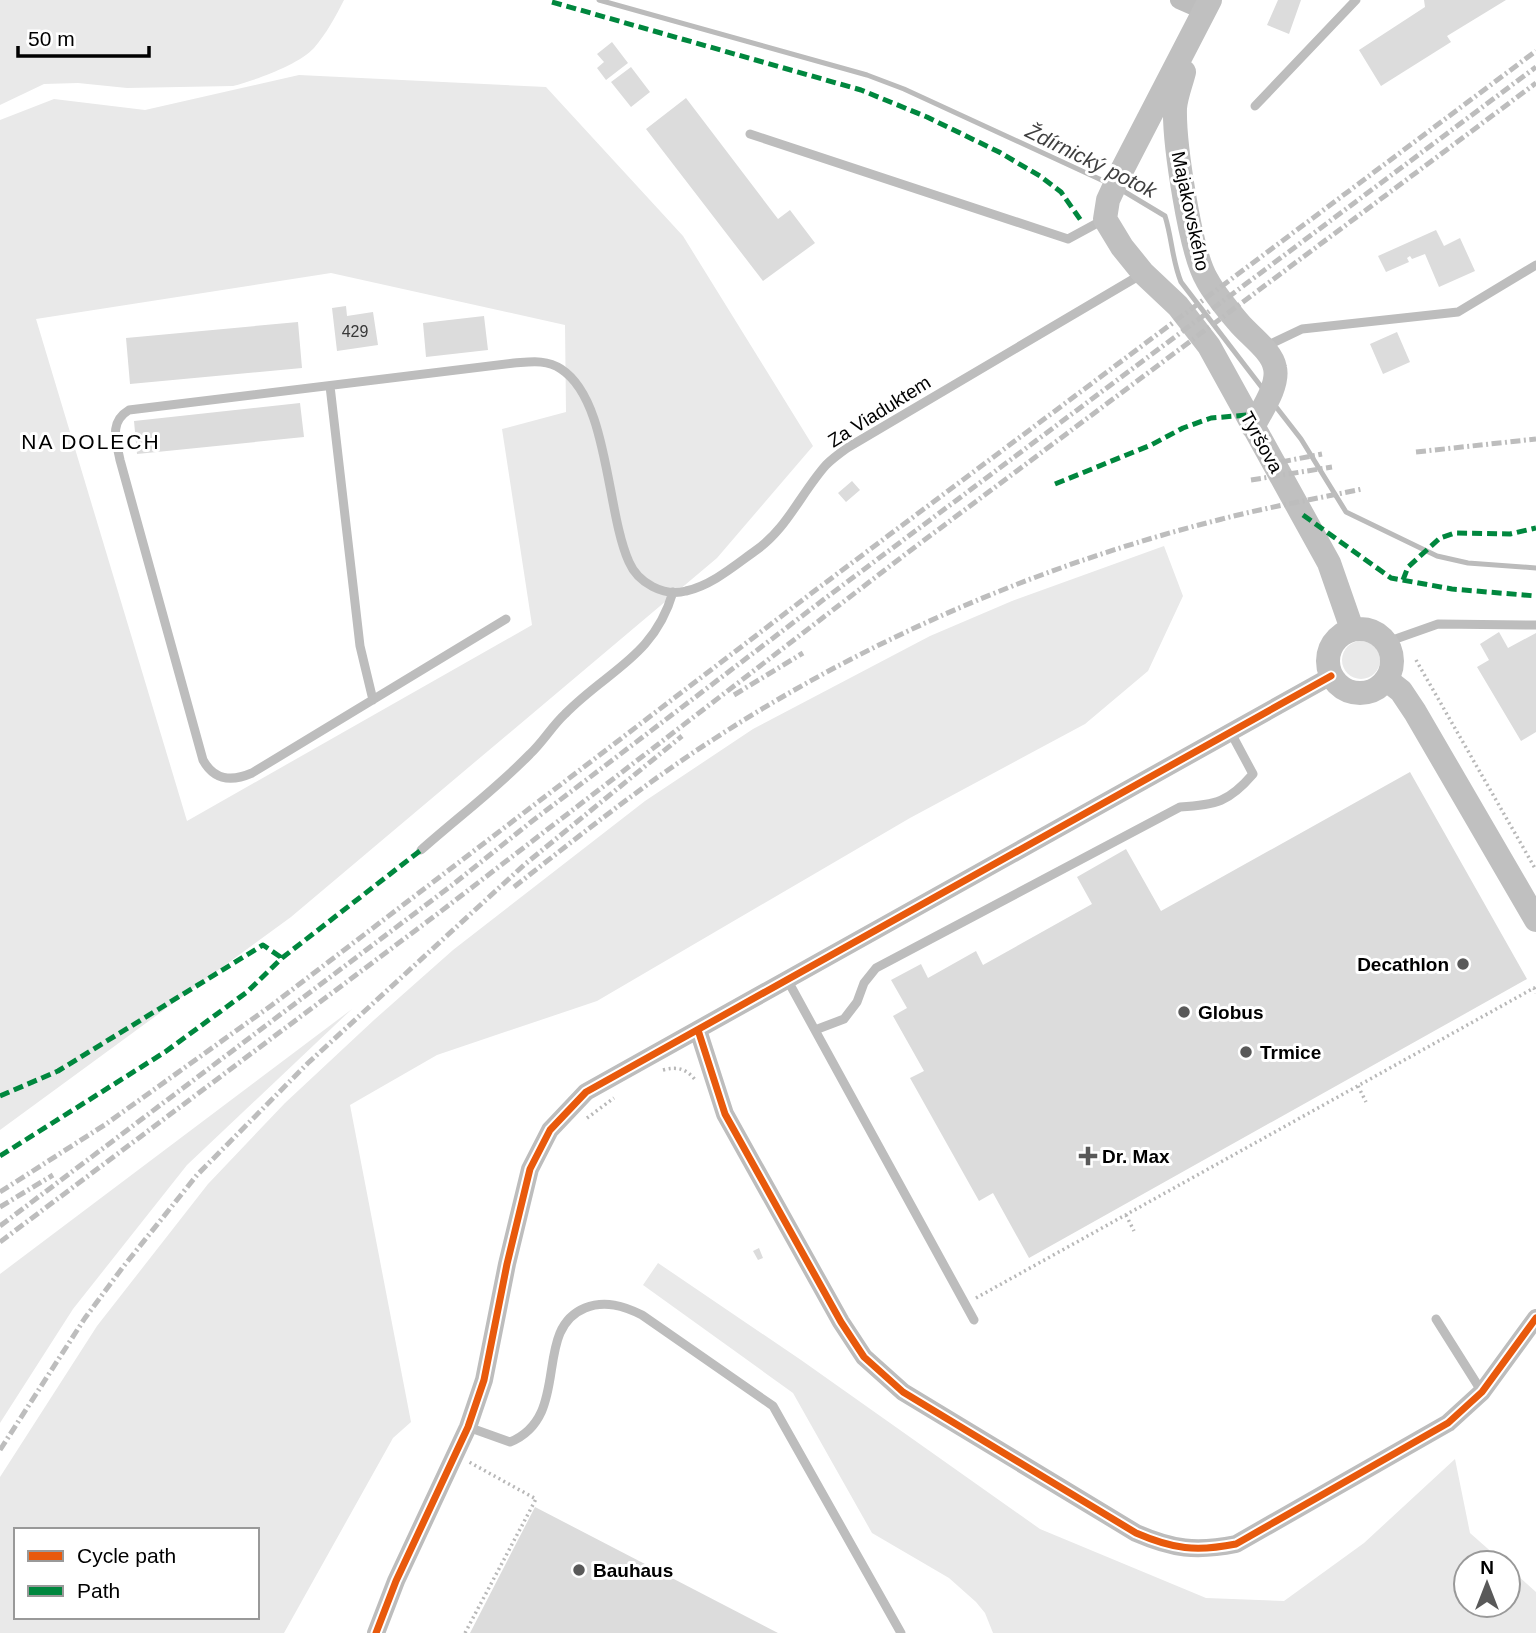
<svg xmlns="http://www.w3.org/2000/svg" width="1536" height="1633" viewBox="0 0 1536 1633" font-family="Arial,sans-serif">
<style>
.green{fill:#e9e9e9;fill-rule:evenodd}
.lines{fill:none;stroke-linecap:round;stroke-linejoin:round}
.stream{stroke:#bbb;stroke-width:5}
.building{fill:#dcdcdc}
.path{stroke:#b8b8b8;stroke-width:3.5;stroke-dasharray:2 3.5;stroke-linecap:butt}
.service{stroke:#bdbdbd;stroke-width:9}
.minor{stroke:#bdbdbd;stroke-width:18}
.secondary{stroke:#c0c0c0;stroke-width:24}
.rail{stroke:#bdbdbd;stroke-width:5;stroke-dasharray:10 3.5 2 3.5;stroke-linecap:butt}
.quiet{stroke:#00873e;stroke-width:5;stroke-dasharray:10 5;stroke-linecap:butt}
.cycleway-casing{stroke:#fff;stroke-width:11}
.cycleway{stroke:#e8590c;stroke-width:7}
.poi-dot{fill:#595959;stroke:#fff;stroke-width:2.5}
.labels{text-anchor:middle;stroke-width:6;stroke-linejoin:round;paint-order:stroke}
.number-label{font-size:16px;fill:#373737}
.street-label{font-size:19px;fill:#000;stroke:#fff}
.poi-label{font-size:19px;font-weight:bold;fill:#000;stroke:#fff;text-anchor:start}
.water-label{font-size:21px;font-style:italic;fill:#3f3f3f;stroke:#fff}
.neighbourhood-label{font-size:21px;letter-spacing:2px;fill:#000;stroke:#fff}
</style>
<rect width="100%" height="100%" fill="#fff"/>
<path class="green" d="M0 0H344C336 16 326 34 314 48 298 65 256 80 233 86L127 88 78 83 44 84 0 105Z
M299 75 546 87 683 236 813 446 717 558 291 917 0 1130V120L54 99 145 110ZM331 273 565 325 566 412 502 429 532 625 187 821 36 319Z
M1164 546 1183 596 1148 671 1085 724 910 818 597 1001 437 1055 350 1105 411 1422 393 1438 284 1633H0V1477L97 1326 208 1184 285 1103 374 1020 453 950 645 801 753 729 930 636 1012 601ZM16 1530H257V1617H16Z
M1342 660a19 19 0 1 1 38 0a19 19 0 1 1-38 0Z
M352 1009 187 1165 73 1309 0 1423V1274Z
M658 1263 801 1360 1040 1529 1206 1598 1284 1601 1364 1543 1455 1459 1470 1533 1504 1563H1466V1605H1508V1567L1536 1592V1633H993L985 1613 976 1602 949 1578 872 1533 793 1393 643 1285Z"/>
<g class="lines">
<path class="stream" d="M599 0 867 75 904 89 1108 183
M1120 189 1165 216C1172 238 1172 260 1181 282L1263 389
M1273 403 1301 439 1346 512 1437 556 1468 563 1536 568"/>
</g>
<path class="building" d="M1278 0H1301L1289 34 1267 25Z
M1424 0H1506L1447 36 1451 42 1381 86 1359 50 1425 7Z
M612 42 628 63 606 80 597 68 604 62 597 54Z
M631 67 650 92 631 107 611 82Z
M686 98 778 219 790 210 815 243 763 281 646 129Z
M1436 230 1444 246 1460 238 1475 271 1439 287 1425 254 1412 259 1410 256 1407 258 1409 262 1386 272 1378 256Z
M346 306 347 316 373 312 378 345 337 351 332 308Z
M484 316 488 350 426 357 423 323Z
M298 322 302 368 130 384 126 338Z
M1397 332 1410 362 1383 374 1370 344Z
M300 403 304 437 137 454 134 421Z
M852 481 860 490 846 502 838 493Z
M1499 632 1508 648 1536 633V732L1521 741 1477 667 1489 660 1480 644Z
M1410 772 1527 979 1029 1258 993 1193 979 1201 910 1078 924 1071 893 1016 907 1008 891 980 921 964 928 978 976 951 983 965 1092 904 1077 877 1126 849 1161 911Z
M759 1248 763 1258 758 1260 753 1251Z
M535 1507 778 1633H470Z"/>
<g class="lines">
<path class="path" d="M1416 660 1536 870
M663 1070C678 1066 687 1069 696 1081
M1358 1086 1366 1102
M587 1118 614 1098
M1126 1215 1134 1231
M976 1298 1534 988 1536 993
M465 1633 536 1499 469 1462"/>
<path class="service" d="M1255 106 1356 0
M750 134 1068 239 1103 220
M1264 347 1302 329 1458 312 1536 265
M330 386 360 646 373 700
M506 619 252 773C231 782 214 780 203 760L120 460C116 440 109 422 129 410L514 363C530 362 546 359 561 369 609 400 606 511 629 562 638 583 664 597 686 591 712 585 734 566 755 551 787 529 801 493 826 465 832 459 840 453 847 448L1142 274
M1387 642 1438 624 1536 625
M421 850C457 818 496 789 530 754 543 742 552 726 565 714 608 670 654 657 673 592
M788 981 974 1320
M815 1030 844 1019 857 1002 864 983 876 968 1180 807C1216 805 1229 802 1253 774L1231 733
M1436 1319 1482 1392
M468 1427 510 1442C573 1416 531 1330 585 1308 605 1300 624 1306 642 1315L773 1406 901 1633"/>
<path class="minor" d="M1179 0 1204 11
M698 1030 725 1114 841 1322 864 1357 903 1392 1136 1533C1173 1549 1196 1552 1236 1544L1448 1423 1482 1392 1536 1318
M376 1633 396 1581 468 1427 484 1380 507 1264 530 1169 550 1130 586 1092 1331 676"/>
<path class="secondary" d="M1210 0 1121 172 1108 200 1105 219 1122 247 1143 273 1178 306 1209 346 1329 563 1352 629
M1184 72C1181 84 1176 96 1175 108 1174 142 1190 252 1207 280 1215 295 1228 310 1239 323 1250 336 1272 351 1275 368 1279 386 1261 411 1253 427
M1328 661a32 32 0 1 1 64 0a32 32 0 1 1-64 0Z
M1387 680 1401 691 1415 712 1536 920"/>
<path class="rail" d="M1416 452 1536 439
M1281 462 1322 454
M1251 480 1332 467
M734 695 803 653
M514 887C579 836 644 784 714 739 869 638 1043 564 1222 519 1268 507 1315 499 1362 489
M0 1192 106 1124 272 1005 817 589 1536 51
M0 1207 53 1175
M0 1226 451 886 531 822 827 597 1536 67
M0 1242 440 912 907 553 1536 83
M0 1450 85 1318 123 1267 197 1175 308 1063 524 865 682 736"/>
<path class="quiet" d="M552 2 861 90 927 117 999 152 1040 176 1061 192 1082 222
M1055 484 1151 445 1183 428 1211 418 1247 415
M1303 515 1391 578 1452 589 1536 596
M1403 580 1408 567 1440 538 1455 533 1510 534 1536 528
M0 1096 58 1071 263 945 282 958
M0 1156 165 1052 247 992 282 958 421 850"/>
<g class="cycleway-casing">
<path id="cycleway" d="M698 1030 725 1114 841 1322 864 1357 903 1392 1136 1533C1173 1549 1196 1552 1236 1544L1448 1423 1482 1392 1536 1318
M376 1633 396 1581 468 1427 484 1380 507 1264 530 1169 550 1130 586 1092 1331 676"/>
</g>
<use href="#cycleway" class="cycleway"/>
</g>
<g class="poi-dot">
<circle cx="1463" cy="964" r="7"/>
<circle cx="1184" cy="1012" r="7"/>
<circle cx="1246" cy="1052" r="7"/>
<path d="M1084.5 1145.5h7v7h7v7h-7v7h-7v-7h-7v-7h7z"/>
<circle cx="579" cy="1570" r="7"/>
</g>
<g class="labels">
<g class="number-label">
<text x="355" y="337">429</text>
</g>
<g class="street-label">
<text transform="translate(1191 211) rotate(78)" y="7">Majakovského</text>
<text transform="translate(879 411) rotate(-32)" y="7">Za Viaduktem</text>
<text transform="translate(1262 442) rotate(61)" y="7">Tyršova</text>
</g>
<g class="poi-label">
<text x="1449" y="971" text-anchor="end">Decathlon</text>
<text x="1198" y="1019">Globus</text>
<text x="1260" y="1059">Trmice</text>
<text x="1102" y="1163">Dr. Max</text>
<text x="593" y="1577">Bauhaus</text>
</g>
<g class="water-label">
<text transform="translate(1091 161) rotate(26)" y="7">Ždírnický potok</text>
</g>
<g class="neighbourhood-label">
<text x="91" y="449">NA DOLECH</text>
</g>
</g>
<rect x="14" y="1528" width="245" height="91" fill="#ffffff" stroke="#999999" stroke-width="2"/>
<rect x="28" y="1551" width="35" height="10" fill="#e8590c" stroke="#999999" stroke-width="2"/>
<text x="77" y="1563" font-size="21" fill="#000000">Cycle path</text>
<rect x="28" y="1586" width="35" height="10" fill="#00873e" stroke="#999999" stroke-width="2"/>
<text x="77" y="1598" font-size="21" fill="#000000">Path</text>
<g transform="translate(1487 1584)"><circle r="33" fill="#ffffff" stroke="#999999" stroke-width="2"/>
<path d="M0-5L12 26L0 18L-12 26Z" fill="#595959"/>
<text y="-10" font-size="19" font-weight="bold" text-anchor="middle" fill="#000000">N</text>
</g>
<path d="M18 46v10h131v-10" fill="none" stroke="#000000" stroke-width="3.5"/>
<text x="28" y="46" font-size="21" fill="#000000" stroke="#ffffff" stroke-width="5" paint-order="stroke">50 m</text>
</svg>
